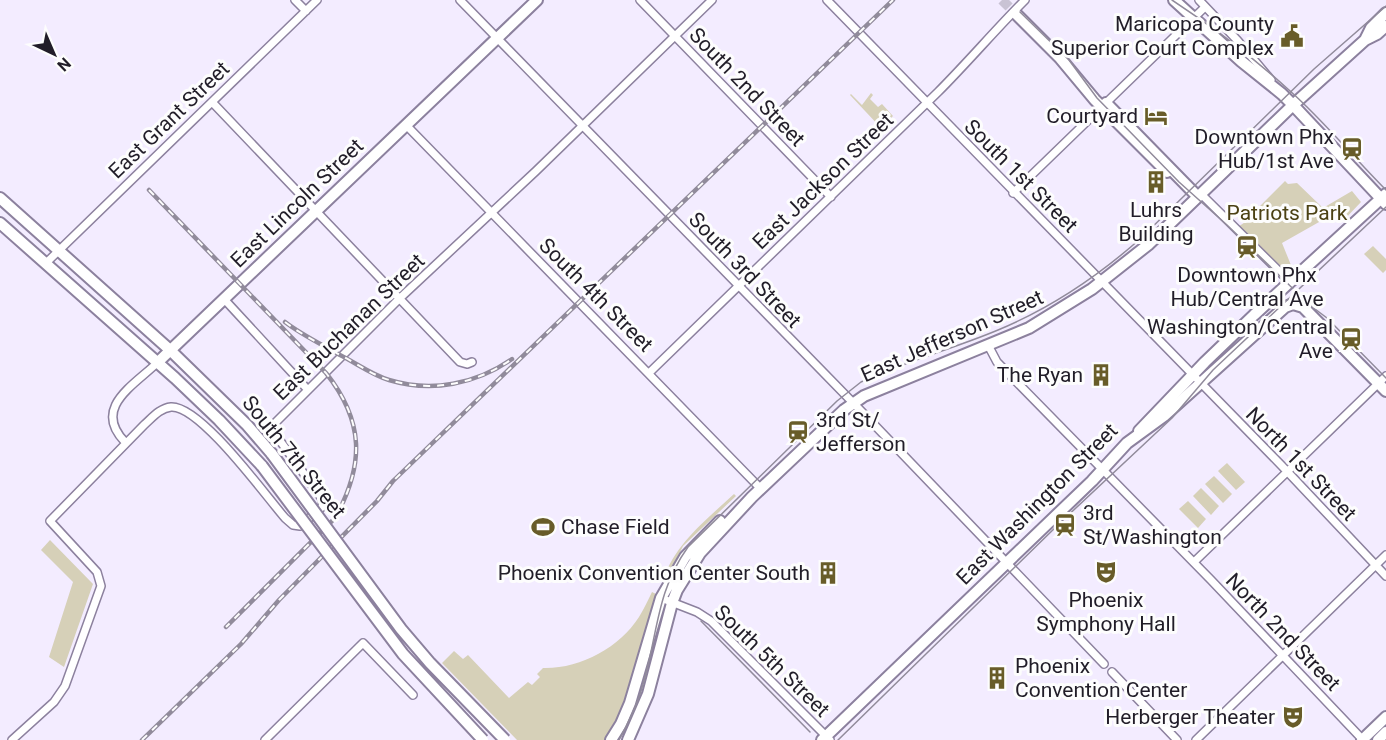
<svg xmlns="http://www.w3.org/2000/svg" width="1386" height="740" viewBox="0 0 1386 740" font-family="Roboto,sans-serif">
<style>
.green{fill:#d6d0b8}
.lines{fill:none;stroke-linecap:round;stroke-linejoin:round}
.secondary-tunnel{stroke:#c9c3d4;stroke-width:10;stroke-dasharray:10 5;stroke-linecap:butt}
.street-casing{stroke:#8c819e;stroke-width:10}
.secondary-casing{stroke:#8c819e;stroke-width:14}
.primary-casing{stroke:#8c819e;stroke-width:14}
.street{stroke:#fff;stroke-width:7}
.secondary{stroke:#fff;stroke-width:10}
.primary{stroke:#fff;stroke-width:10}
.tram{stroke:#918b9b;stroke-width:1.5}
.rail-casing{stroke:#918b9b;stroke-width:4.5}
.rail{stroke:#fdfdfd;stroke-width:2;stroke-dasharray:7;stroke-linecap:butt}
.primary-bridge-casing{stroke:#8c819e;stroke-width:14;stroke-linecap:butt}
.primary-bridge{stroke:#fff;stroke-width:10}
.labels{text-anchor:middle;stroke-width:6;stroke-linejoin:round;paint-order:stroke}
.poi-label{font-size:21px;fill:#211d28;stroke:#fdfdfd;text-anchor:end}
.street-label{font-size:21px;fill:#211d28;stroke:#fdfdfd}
.park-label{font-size:21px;fill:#4b4114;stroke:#fdfdfd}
</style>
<rect width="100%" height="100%" fill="#f3ecff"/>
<path class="green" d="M871 93 873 95 870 99 878 107 882 104 893 116 881 128 850 95 851 94 862 105Z
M1285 181 1288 184 1297 183 1323 208 1352 191 1361 202 1343 221 1335 213 1282 243 1293 270H1285L1238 227 1261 211 1259 207Z
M1373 246 1386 259V270L1383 273 1364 254Z
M1227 463 1245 482 1236 490 1218 471Z
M1214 476 1232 494 1223 503 1205 484Z
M1201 488 1219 506 1211 515 1193 496Z
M734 494 736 496 683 546 666 581 663 580C675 544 706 520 734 494Z
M1188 501 1206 519 1198 528 1179 509Z
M50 540 93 584 64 667 49 657 73 582 41 550Z
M652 592 658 595 627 702 607 740H517L442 663 454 651 463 659 468 655 509 698 528 682 532 685 540 677 537 674 543 668C580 669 619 648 639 617 644 609 648 600 652 592Z"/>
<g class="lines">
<path class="secondary-tunnel" d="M1002 0 1016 14"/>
<g class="street-casing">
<path id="street" d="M295 0 306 11
M460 0 863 413 1104 664
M640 0 831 197
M827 0 1282 466 1386 576
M1199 0 1238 41 1271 80
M212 102 460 362 467 364 472 362
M406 125 761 489
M1013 193 1205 7
M1201 194 1291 283
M45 264 317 0
M224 299 308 390
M988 345 997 362 1211 580 1363 740
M649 373 938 92C968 62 995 30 1025 0
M125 442C92 408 133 386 157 363
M1194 562 1386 376
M661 598 697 612 711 621 830 740
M1112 672 1177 740
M12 740 54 702 65 686 101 586 97 572 50 521 144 425C152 418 160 408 171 407 200 405 265 495 285 518L293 525 300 526 322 507 323 500 278 438 272 429 274 424 399 299 536 171 712 0
M265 740 363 643 413 695
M1196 740 1386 555"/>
</g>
<g class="secondary-casing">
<path id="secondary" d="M1174 0 1241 61 1282 94 1293 105 1365 40 1377 34 1386 26
M1016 14 1060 58 1095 100 1167 172
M1365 40 1371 28 1386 13
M157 363 537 0
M1139 431 1205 362 1254 315 1386 194"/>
</g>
<g class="primary-casing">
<path id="primary" d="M1106 103 1198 197
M0 198 170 350 247 425 272 454
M0 223 175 378 219 420 262 466
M611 740 621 724 630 703 661 598 685 557 720 521
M628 740 648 694 672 603 677 590 700 553 752 497 844 410 864 396 1029 328 1092 289 1149 244 1293 105 1386 204
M822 740 1092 481 1127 443 1164 416 1285 307 1293 304 1303 307 1386 391
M1362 740 1386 717
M1378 740 1386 732"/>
</g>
<use href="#street" class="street"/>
<use href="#secondary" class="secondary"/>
<use href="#primary" class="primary"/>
<path class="tram" d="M1172 0C1213 27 1253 57 1289 90 1324 121 1353 157 1386 190
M1020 12 1069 60 1097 98 1179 182 1227 225 1311 306 1327 318 1386 378
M701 621 810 732
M619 740C627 725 635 710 640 694 658 641 654 594 688 547L837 401 861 382C906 361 953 349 998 330 1051 308 1097 277 1140 239L1314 69 1386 6
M838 740 1062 521 1172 418 1213 370 1386 207"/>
<g class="rail-casing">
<path id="rail" d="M149 190 326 373C364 421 365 464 335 518L226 627
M285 322C302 335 321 344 340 355 356 363 372 375 389 380 432 393 476 384 512 359
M142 740 241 644 279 600 377 501 393 481 893 0"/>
</g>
<use href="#rail" class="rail"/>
<g class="primary-bridge-casing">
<path id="primary-bridge" d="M272 454 401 629 430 663 505 740
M262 466 403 654 483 740"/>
</g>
<use href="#primary-bridge" class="primary-bridge"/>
</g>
<defs>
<g id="civic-bare" transform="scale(1.8)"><path d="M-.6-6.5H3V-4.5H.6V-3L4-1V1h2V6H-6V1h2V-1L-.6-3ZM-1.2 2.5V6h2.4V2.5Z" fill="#685c29" stroke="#fdfdfd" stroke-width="2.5" paint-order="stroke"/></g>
<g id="hotel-bare" transform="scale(1.8)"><path d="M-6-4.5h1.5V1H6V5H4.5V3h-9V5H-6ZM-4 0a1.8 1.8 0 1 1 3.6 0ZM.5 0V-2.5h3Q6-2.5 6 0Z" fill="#685c29" stroke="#fdfdfd" stroke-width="2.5" paint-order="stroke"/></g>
<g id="station-bare" transform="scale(1.8)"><path d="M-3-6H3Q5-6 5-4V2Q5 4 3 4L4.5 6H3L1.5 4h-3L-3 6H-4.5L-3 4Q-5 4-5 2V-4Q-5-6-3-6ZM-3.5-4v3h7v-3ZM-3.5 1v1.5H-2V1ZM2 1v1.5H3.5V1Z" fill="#685c29" stroke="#fdfdfd" stroke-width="2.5" paint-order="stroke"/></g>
<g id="building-bare" transform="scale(1.8)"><path d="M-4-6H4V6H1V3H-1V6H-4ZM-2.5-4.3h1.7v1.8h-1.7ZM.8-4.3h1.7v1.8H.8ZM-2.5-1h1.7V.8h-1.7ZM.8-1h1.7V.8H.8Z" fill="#685c29" stroke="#fdfdfd" stroke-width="2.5" paint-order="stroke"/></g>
<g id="stadium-bare" transform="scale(1.8)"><path d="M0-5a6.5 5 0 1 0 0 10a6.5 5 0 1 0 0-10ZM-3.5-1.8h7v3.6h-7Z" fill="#685c29" stroke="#fdfdfd" stroke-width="2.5" paint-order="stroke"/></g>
<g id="theatre-bare" transform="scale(1.8)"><path d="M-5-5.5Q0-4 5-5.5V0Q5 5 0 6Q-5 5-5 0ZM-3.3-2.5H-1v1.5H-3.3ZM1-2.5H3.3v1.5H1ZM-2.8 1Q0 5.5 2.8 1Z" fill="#685c29" stroke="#fdfdfd" stroke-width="2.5" paint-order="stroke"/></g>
</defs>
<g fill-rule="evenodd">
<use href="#civic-bare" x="1292" y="36"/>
<use href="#hotel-bare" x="1156" y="116"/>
<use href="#station-bare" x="1352" y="149"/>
<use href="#building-bare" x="1156" y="182"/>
<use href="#station-bare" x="1247" y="247"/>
<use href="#station-bare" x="1351" y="339"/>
<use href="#building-bare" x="1101" y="375"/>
<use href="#station-bare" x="798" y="432"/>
<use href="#station-bare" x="1065" y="525"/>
<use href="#stadium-bare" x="543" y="527"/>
<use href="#theatre-bare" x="1106" y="572"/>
<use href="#building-bare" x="828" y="573"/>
<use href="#building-bare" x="997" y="678"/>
<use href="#theatre-bare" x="1293" y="717"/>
</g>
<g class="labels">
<g class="poi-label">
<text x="1274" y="31">Maricopa County<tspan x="1274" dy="24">Superior Court Complex</tspan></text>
<text x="1138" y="123">Courtyard</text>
<text x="1334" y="144">Downtown Phx<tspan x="1334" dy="24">Hub/1st Ave</tspan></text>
<text x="1156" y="217" text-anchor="middle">Luhrs<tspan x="1156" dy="24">Building</tspan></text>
<text x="1247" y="282" text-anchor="middle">Downtown Phx<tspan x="1247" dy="24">Hub/Central Ave</tspan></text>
<text x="1333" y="334">Washington/Central<tspan x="1333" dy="24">Ave</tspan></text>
<text x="1083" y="382">The Ryan</text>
<text x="816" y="427" text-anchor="start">3rd St/<tspan x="816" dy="24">Jefferson</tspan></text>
<text x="1083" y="520" text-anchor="start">3rd<tspan x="1083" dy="24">St/Washington</tspan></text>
<text x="561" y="534" text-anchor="start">Chase Field</text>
<text x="810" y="580">Phoenix Convention Center South</text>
<text x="1106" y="607" text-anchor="middle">Phoenix<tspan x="1106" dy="24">Symphony Hall</tspan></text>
<text x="1015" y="673" text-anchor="start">Phoenix<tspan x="1015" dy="24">Convention Center</tspan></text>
<text x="1275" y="724">Herberger Theater</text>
</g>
<g class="street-label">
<text transform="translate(747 87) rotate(46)" y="7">South 2nd Street</text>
<text transform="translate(169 120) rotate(-44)" y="7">East Grant Street</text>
<text transform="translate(1021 176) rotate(45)" y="7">South 1st Street</text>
<text transform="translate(823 181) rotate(-44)" y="7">East Jackson Street</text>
<text transform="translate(297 203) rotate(-44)" y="7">East Lincoln Street</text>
<text transform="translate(745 270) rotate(46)" y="7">South 3rd Street</text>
<text transform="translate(596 295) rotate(45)" y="7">South 4th Street</text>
<text transform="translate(349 327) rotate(-44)" y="7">East Buchanan Street</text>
<text transform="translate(952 336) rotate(-24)" y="7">East Jefferson Street</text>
<text transform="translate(294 457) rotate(51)" y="7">South 7th Street</text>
<text transform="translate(1301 464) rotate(46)" y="7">North 1st Street</text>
<text transform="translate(1037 504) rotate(-45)" y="7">East Washington Street</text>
<text transform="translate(1283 632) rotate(46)" y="7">North 2nd Street</text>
<text transform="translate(772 661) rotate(44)" y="7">South 5th Street</text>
</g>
<g class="park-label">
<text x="1287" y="220">Patriots Park</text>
</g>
</g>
<g transform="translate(54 54) rotate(136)" stroke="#fdfdfd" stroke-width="4.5" paint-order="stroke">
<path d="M0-4.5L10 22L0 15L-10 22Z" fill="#211d28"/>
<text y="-9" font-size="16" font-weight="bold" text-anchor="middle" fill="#211d28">N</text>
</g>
</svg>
